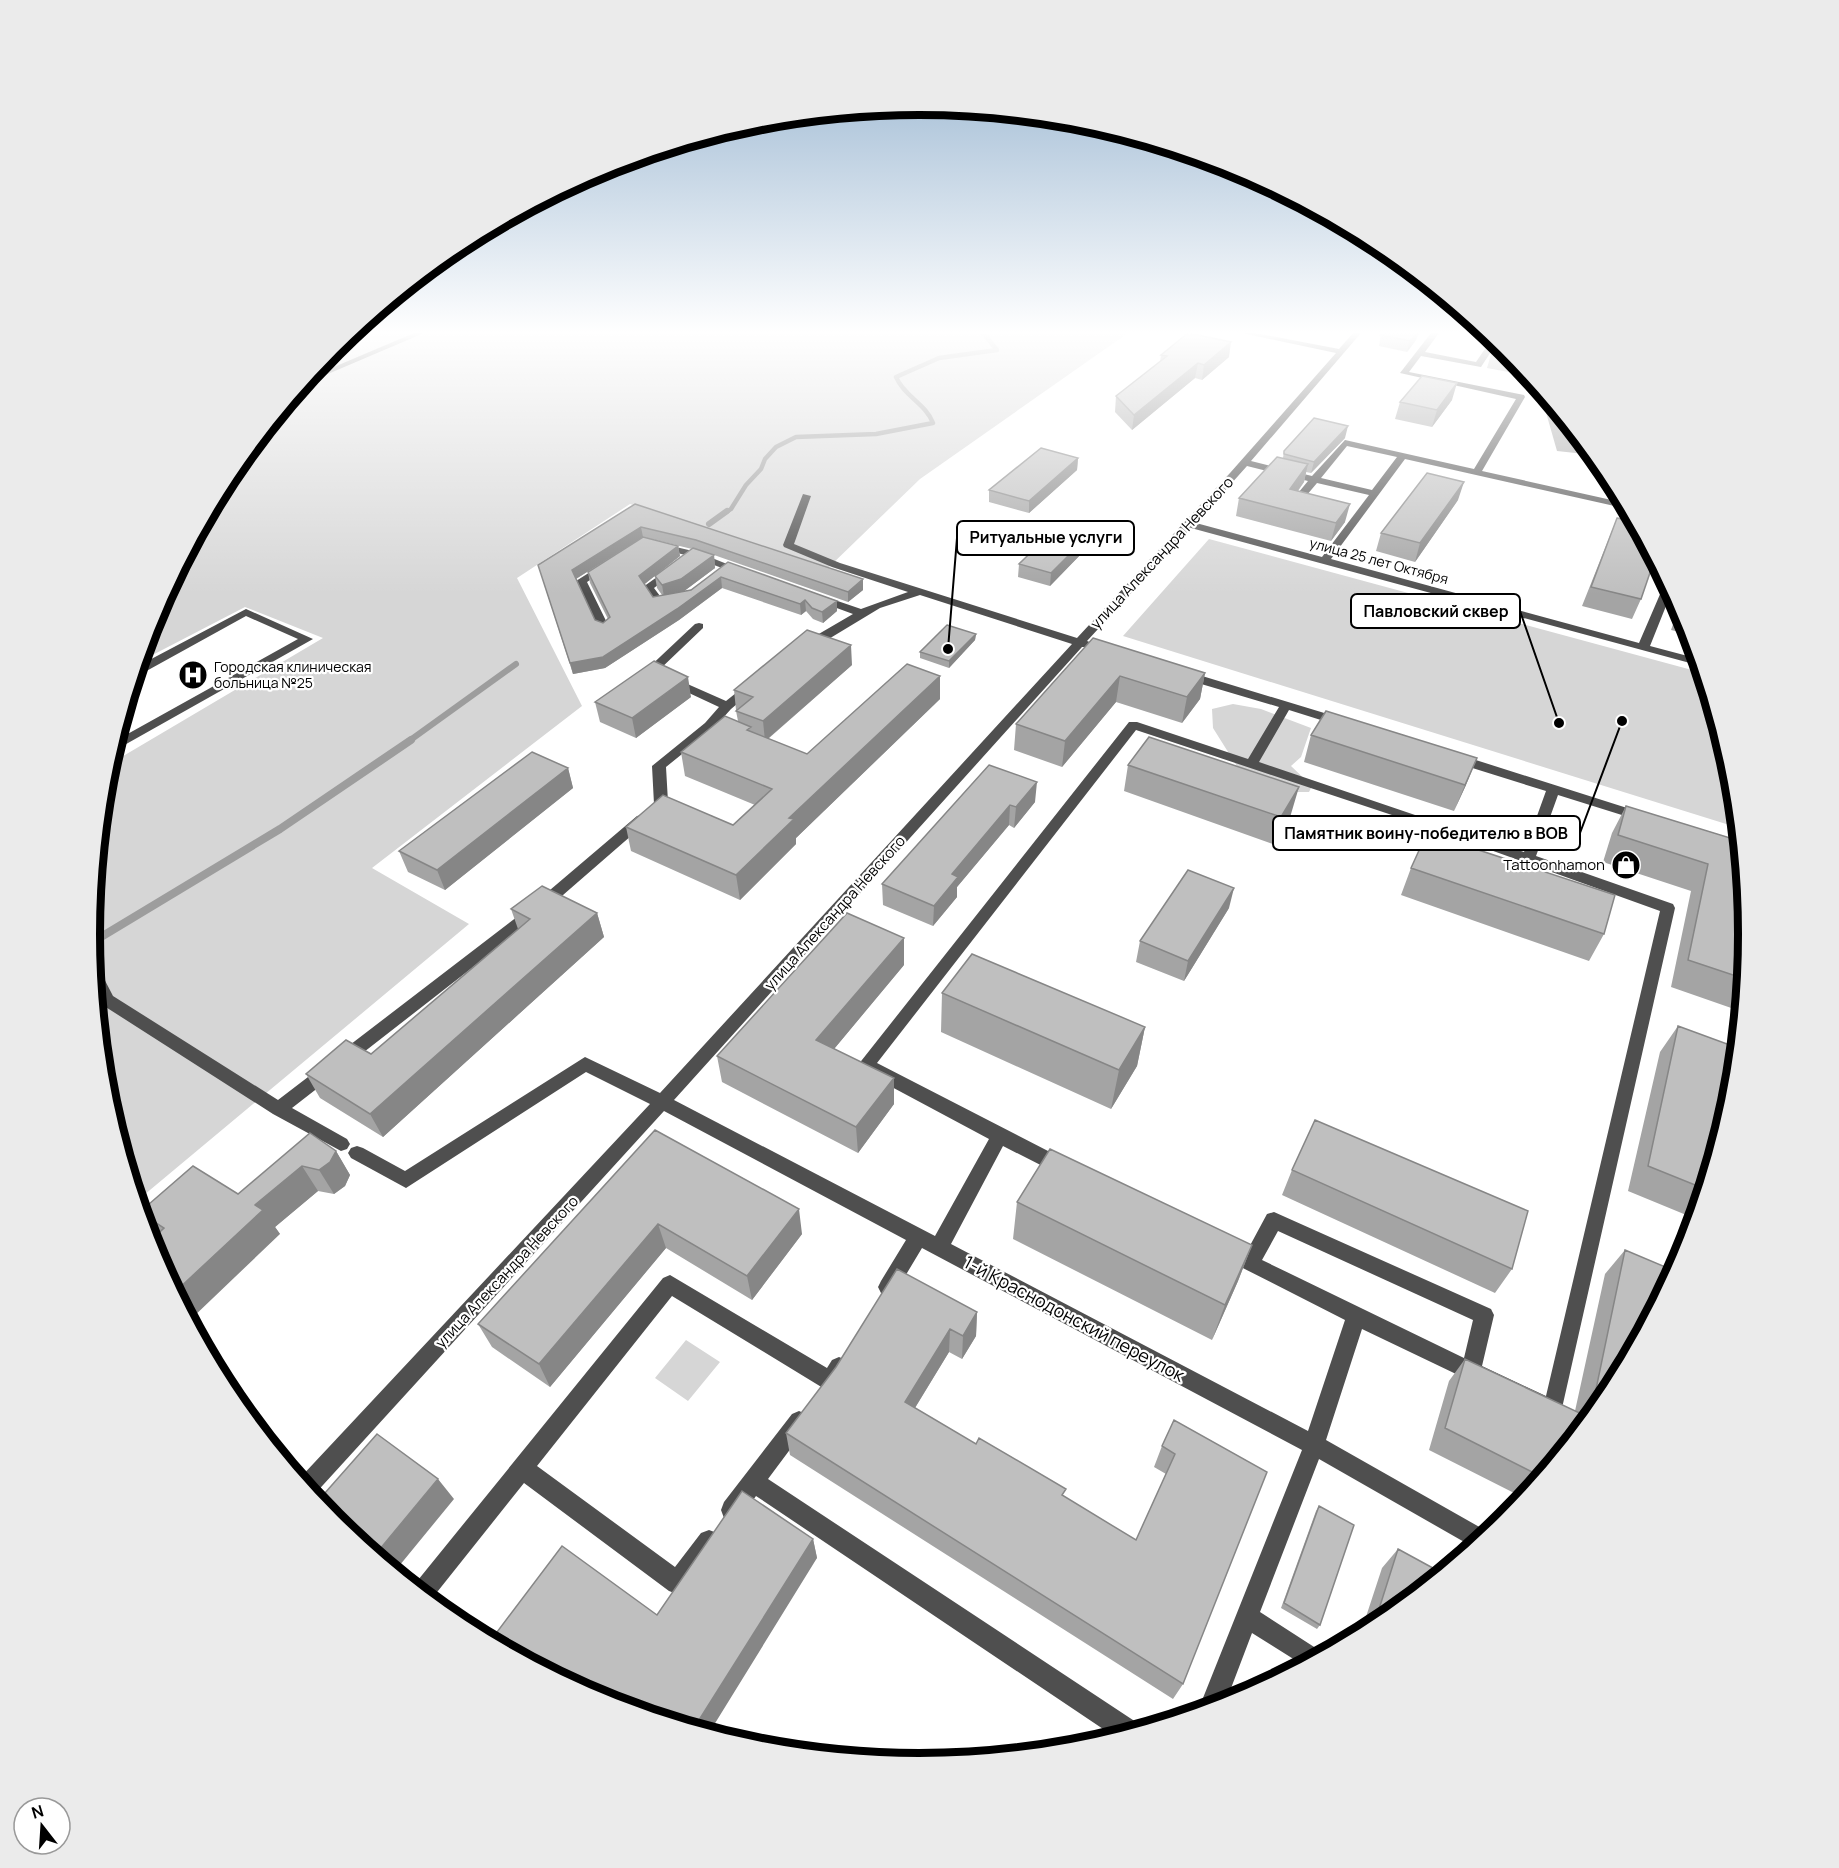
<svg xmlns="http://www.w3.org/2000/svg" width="1839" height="1868" viewBox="0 0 1839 1868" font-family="Manrope,sans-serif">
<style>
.green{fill:#d6d6d6}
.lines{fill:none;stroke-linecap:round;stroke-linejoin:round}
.stream-far2{stroke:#9d9d9d;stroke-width:4.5}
.stream-far1{stroke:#9d9d9d;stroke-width:6}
.stream{stroke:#9d9d9d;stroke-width:8}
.minor{fill:#4f4f4f;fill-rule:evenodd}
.wall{fill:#a4a4a4;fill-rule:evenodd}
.shaded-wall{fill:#868686}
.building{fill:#bfbfbf;stroke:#868686;stroke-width:1.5}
.labels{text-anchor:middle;stroke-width:4.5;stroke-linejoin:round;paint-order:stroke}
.far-street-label{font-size:14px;fill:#000;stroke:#fff}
.far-poi-label{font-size:14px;fill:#000;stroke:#fff;text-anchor:start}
.street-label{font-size:15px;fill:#000;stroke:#fff}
.poi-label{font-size:15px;fill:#000;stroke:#fff;text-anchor:end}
.near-street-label{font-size:18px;fill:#000;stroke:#fff}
.rim{fill:none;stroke:#000;stroke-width:8}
.leader{fill:none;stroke:#000;stroke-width:2}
.callout-dot{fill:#000;stroke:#fff;stroke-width:2}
.callout{fill:#fff;stroke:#000;stroke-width:2}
.callout-label{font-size:16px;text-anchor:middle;font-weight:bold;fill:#000}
</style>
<rect width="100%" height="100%" fill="#fff"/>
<path class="green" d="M351 333H1128L920 479 828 568 630 504 517 578 582 706 372 868 469 924 138 1200 106 1095 90 934 106 772 108 765 323 638 245 607 139 662 153 616 230 473 333 347Z
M1209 539 1703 673 1733 773 1739 828 1123 636Z
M1233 704 1261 709 1311 728 1301 757 1291 766 1312 786 1309 792H1273L1245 779 1213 728 1212 709Z
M686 1340 720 1362 688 1401 655 1378Z"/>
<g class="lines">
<path class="stream-far2" d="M725 513 731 509 746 485 761 469 765 459 776 447 796 437 876 434 933 423C926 404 904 396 896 377L939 358 997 350 983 333"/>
<path class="stream-far1" d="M709 524 727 511
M409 741 516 664"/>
<path class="stream" d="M91 943 280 829 411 740"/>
<path class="minor" d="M414 333H424L302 385 308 378Z
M1242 333H1255L1339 349 1353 333H1361L1251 461 1312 476 1345 440 1474 469 1516 399 1400 373 1431 333H1439L1425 352 1476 362 1493 337 1498 341 1481 367 1421 356 1409 372 1524 395 1525 397 1482 471 1625 503 1628 509 1405 459 1331 559 1639 643 1664 585 1667 582 1672 591 1650 646 1699 659 1701 666 1191 528 1087 641 1092 643V647H1082L674 1100 935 1236 989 1139 860 1070 858 1065 1129 722H1137L1248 759 1279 707 1181 678V672H1189L1344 719 1346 722 1340 726 1289 710 1259 762 1524 852 1546 791 1450 761 1449 758 1450 755H1460L1646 814 1648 817 1646 820 1641 821 1558 795 1536 856 1673 904 1675 908 1560 1417 1553 1420 1546 1417 1362 1329 1326 1440 1490 1533 1473 1547 1319 1459 1260 1612 1325 1654 1303 1665 1252 1633 1225 1704 1200 1711 1199 1708 1302 1450 922 1248 895 1293 888 1296 881 1293 878 1287 881 1281 906 1240 664 1111 313 1496 299 1479 650 1104 586 1072 406 1188 351 1158 348 1153 351 1148 357 1146 363 1148 405 1171 585 1057 660 1093 1072 644 920 595 880 608 827 640 813 646H805V642L853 614 815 600V596H823L861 609 908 592 832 567 784 547 783 545 803 494 811 496 794 544 840 563 1077 638 1230 473 1336 353ZM1347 446 1397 457 1372 490 1321 478ZM1247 466 1308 481 1289 504 1304 507 1305 505 1301 502 1317 483 1369 495 1322 557 1196 523ZM1136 730 1407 820 1660 911 1546 1396 1482 1366 1494 1315 1491 1309 1274 1212 1267 1214 1246 1253 877 1063ZM1003 1146 1345 1320 1308 1431 951 1244ZM1278 1231 1473 1320 1464 1358 1262 1260Z
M659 543 697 552 747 572 738 574 690 556 655 548 654 546Z
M606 562 610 563V567L587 582 610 629 604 632 598 629 576 581Z
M671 567 675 568V572L654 588 663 600 671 598 677 601 665 606H657L643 587Z
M246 609 313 639 112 752 115 741 298 639 246 616 141 674H136L138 666Z
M699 623 703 624V628L658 671 726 701 746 685H754L756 688 731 709 713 729 666 767 668 802 680 809 673 813 654 804 652 766 705 723 719 707 644 672 695 624Z
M642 815 649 819 647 822 540 915 292 1108 347 1139 350 1144 347 1149 341 1151 273 1114 101 1004 96 993 94 967 99 969 113 996 278 1100 530 907 637 816Z
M670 1275 827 1368 832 1360 839 1357 846 1360 849 1367C845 1377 840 1387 830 1391L823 1388 672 1296 537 1466 675 1567 701 1533 709 1530 717 1533 720 1541 717 1549 685 1591 677 1594 669 1591 524 1483 430 1601 414 1585 663 1278Z
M799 1411 806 1414 809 1421 806 1428 768 1479 1139 1724 1141 1730 1115 1737 756 1496 740 1518 732 1521 724 1518 721 1510 724 1502 792 1414Z"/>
</g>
<path class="wall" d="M1384 333H1423H1418L1416 340 1407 352 1379 346 1381 335Z
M1506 348 1523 368 1519 374 1487 368 1492 351Z
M1161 355 1229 357 1202 380 1195 378 1132 430 1115 412 1116 396 1160 362Z
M1549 399 1594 455 1557 451 1545 409Z
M1452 400 1432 427 1395 419 1400 402Z
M1345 438 1311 473 1306 472 1304 482 1298 491 1345 522 1331 541 1236 516 1239 498 1283 458 1284 451Z
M1078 458 1077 470 1029 513 989 502V490Z
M1458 500 1415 562 1376 551 1381 533Z
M635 504 863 590 848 602 714 555 715 568 684 591 691 590 728 562 837 601V611L823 623 813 619 806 611 801 615 722 588 679 620 605 668 573 674 538 565ZM643 537 692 549 655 576 657 588 662 595 653 597 644 584 680 556 678 546 588 572 590 583 608 619 603 623 595 620 576 579Z
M1617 518 1641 599 1632 619 1582 606Z
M1086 538 1084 551 1050 586 1018 577 1019 564Z
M1680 605 1686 617 1692 635 1671 630Z
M976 634 975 640 949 668 920 658V652Z
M1093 638 1205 673 1200 699 1182 723 1116 702 1062 767 1014 750 1016 724Z
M852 665 768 739 807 754 940 676V699L796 838V844L740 900 631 851 626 827 733 825 755 805 685 776 681 752 738 721 736 711 738 710H736L734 690Z
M691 697 636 738 600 722 595 702Z
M1311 735 1466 785 1454 811 1304 762Z
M989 765 1035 802 1014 828 1009 825 957 887V897L933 926 883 905 882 884Z
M1128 765 1291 814 1273 844 1124 791Z
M568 768 573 788 445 890 408 872 399 851Z
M1626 806 1740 841 1749 934 1742 1003 1737 1010 1671 987 1691 891 1603 862 1612 833Z
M1411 868 1604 934 1589 961 1401 895Z
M1229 908 1184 981 1136 962 1140 941Z
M511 909 597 913 604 937 383 1137 320 1098 306 1074 371 1054 518 929Z
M904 965 834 1049 894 1104 858 1153 722 1082 717 1056Z
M942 993 1145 1027 1137 1066 1111 1109 941 1032Z
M1678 1026 1733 1096 1696 1219 1628 1191 1660 1052Z
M655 1130 802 1234 752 1300 666 1248 550 1387 492 1347 478 1324Z
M336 1151 350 1175 345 1186 334 1194 318 1191 275 1227 280 1234 158 1233 142 1214 141 1211 238 1194Z
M1292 1170 1512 1269 1495 1293 1282 1195Z
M1017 1202 1252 1245 1238 1281 1212 1340 1013 1239Z
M1625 1250 1609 1395 1524 1498 1429 1450 1449 1381 1465 1359 1575 1411 1605 1274Z
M977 1312 976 1336 962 1359 949 1352 915 1408 1136 1540 1166 1474 1154 1467 1162 1446 1174 1420 1183 1684 1173 1699 790 1455 786 1433Z
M1319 1506 1320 1625 1317 1629 1281 1608 1316 1511Z
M813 1539 817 1558 602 1700 505 1649 494 1636 657 1615Z
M1398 1549 1380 1624 1360 1635 1382 1568Z"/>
<path class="shaded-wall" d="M1417 333H1419L1416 340 1407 352 1410 341Z
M1231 342 1229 357 1202 380 1204 365Z
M1198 363 1195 378 1132 430 1134 415Z
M1457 383 1452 400 1432 427 1437 410Z
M1348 426 1345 438 1311 473 1314 462Z
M1078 458 1077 470 1029 513V501Z
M1308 464 1304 482 1286 507 1290 489Z
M1464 482 1458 500 1415 562 1420 543Z
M1350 504 1345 522 1331 541 1336 523Z
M641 527 643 537 574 580 572 570Z
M1086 538 1084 551 1050 586 1051 573Z
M678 546 680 556 641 587 639 576Z
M714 555 715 568 683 592 664 597 662 585Z
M721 577 722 588 679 620 605 668 573 674 570 663Z
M863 579V590L848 602V592Z
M805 600 806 611 801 615 800 604Z
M837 601V611L823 623 822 612Z
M976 634 975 640 949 668V661Z
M851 645 852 665 765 741 763 721Z
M1205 673 1200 699 1182 723 1187 697Z
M940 676V699L796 838V844L740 900 736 875 789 818Z
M1120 676 1116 702 1062 767 1065 741Z
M688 677 691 697 636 738 632 718Z
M1477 758 1466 785 1454 811 1465 785Z
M568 768 573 788 445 890 437 870Z
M1037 782 1035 802 1014 828 1016 807Z
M1299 787 1291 814 1273 844 1281 817Z
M1010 805 1009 825 957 887V897L933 926 934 906 952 874Z
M1234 888 1229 908 1184 981 1188 961Z
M597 913 604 937 383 1137 370 1114Z
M904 938V965L819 1067 816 1040Z
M1145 1027 1137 1066 1111 1109 1119 1070Z
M894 1078V1104L858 1153 856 1127Z
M336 1151 350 1175 345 1186 334 1194 319 1170Z
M302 1166 318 1191 275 1227 280 1234 190 1320 175 1292 255 1205Z
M799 1209 802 1234 752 1300 747 1276Z
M658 1224 666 1248 550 1387 539 1364Z
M1252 1245 1238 1281 1212 1340 1225 1305Z
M977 1312 976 1336 962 1359 963 1336Z
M950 1329 949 1352 905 1424V1402Z
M438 1479 454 1499 395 1571 375 1555Z
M813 1539 817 1558 709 1733 694 1728Z"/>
<path class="building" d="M1188 333 1231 342 1204 365 1198 363 1134 415 1116 396 1167 356 1161 355Z
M1384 333H1417L1410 341 1381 335Z
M1499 342 1506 348 1513 355 1492 351Z
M1422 376 1457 383 1437 410 1400 402Z
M1556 409 1578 435 1564 434Z
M1314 418 1348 426 1314 462 1284 454V451Z
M1041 448 1078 458 1029 501 989 490Z
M1277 457 1308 464 1290 489 1350 504 1336 523 1239 498Z
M1427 473 1464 482 1420 543 1381 533Z
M635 504 863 579 848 592 696 540 641 527 572 570 595 620 603 623 610 617 588 572 643 537 678 546 639 576 653 597 691 590 728 562 837 601 822 612 812 608 805 600 800 604 721 577 677 609 603 657 570 663 538 565Z
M1617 518 1635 522 1655 558 1641 599 1591 587Z
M1054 530 1086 538 1051 573 1019 564Z
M693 548 714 555 681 579 662 585 655 576Z
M947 625 976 634 949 661 920 652Z
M807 630 851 645 763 721 736 711 753 697 734 690Z
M1093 638 1205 673 1187 697 1120 676 1065 741 1016 724Z
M654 661 688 677 632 718 595 702Z
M907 664 940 676 789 818 794 819 736 875 626 827 663 795 733 825 772 789 681 752 725 716 751 727 747 730 807 754Z
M1326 711 1477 758 1465 785 1311 735Z
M1149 737 1299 787 1281 817 1128 765Z
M532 752 568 768 437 870 399 851Z
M989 765 1037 782 1016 807 1010 805 952 874 958 877 934 906 882 884Z
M1626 806 1740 841 1749 934 1745 979 1688 960 1708 864 1618 835Z
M1427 833 1615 895 1604 934 1411 868Z
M1188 870 1234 888 1188 961 1140 941Z
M542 886 597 913 370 1114 306 1074 346 1040 371 1054 530 919 511 909Z
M847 913 904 938 816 1040 894 1078 856 1127 717 1056Z
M972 954 1145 1027 1119 1070 942 993Z
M1678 1026 1738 1048 1733 1096 1705 1189 1648 1166Z
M1315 1120 1528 1211 1512 1269 1292 1170Z
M655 1130 799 1209 747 1276 658 1224 539 1364 478 1324Z
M310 1133 336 1151 330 1162 319 1170 302 1166 255 1205 263 1210 175 1292 153 1251 150 1241 164 1228 141 1213V1211L193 1166 238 1194Z
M1050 1149 1252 1245 1225 1305 1017 1202Z
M1625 1250 1675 1271 1609 1395 1542 1477 1445 1428 1465 1359 1590 1418Z
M897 1269 977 1312 963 1336 950 1329 905 1402 976 1444 979 1438 1066 1489 1062 1495 1136 1540 1175 1454 1162 1446 1174 1420 1267 1472 1183 1684 786 1433 836 1367Z
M377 1434 438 1479 375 1555 333 1520 317 1502Z
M742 1491 813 1539 694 1728 602 1700 521 1657 494 1636 562 1546 657 1615Z
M1319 1506 1354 1525 1320 1625 1284 1603Z
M1398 1549 1442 1573 1380 1624 1373 1628Z"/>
<linearGradient id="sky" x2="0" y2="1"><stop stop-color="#8aabca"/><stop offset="0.56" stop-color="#fff"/><stop offset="1" stop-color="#fff" stop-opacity="0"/></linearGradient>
<rect width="1839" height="594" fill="url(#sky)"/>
<defs>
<g id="hospital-disc" transform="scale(1.5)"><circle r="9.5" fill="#000" stroke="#fff"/><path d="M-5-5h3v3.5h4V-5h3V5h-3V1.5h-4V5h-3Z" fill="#fff"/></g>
<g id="shop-disc" transform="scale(1.5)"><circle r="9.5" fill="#000" stroke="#fff"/><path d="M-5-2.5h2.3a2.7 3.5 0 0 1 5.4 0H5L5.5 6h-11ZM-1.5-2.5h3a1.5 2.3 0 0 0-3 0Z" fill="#fff"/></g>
</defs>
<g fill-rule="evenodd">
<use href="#hospital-disc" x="193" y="675"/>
<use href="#shop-disc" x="1626" y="865"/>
</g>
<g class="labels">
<g class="far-street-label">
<text transform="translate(1379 561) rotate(15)" y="5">улица 25 лет Октября</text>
</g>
<g class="far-poi-label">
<text x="214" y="672">Городская клиническая<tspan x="214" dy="16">больница №25</tspan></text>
</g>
<g class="street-label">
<text transform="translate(1162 553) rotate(-47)" y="5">улица Александра Невского</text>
<text transform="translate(835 913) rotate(-48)" y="5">улица Александра Невского</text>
<text transform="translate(507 1272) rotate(-47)" y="5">улица Александра Невского</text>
</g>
<g class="poi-label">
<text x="1605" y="870">Tattoonhamon</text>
</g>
<g class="near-street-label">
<text transform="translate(1074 1319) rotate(28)" y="6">1-й Краснодонский переулок</text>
</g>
</g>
<path d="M0 0H1839V1868H0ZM100 934a819 819 0 1 1 1638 0a819 819 0 1 1-1638 0Z" fill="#ebebeb" fill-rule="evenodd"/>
<path class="rim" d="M100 934a819 819 0 1 1 1638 0a819 819 0 1 1-1638 0Z"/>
<path class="leader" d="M948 649L957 538M1559 723L1520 611M1622 721L1580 833"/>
<g class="callout-dot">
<circle cx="948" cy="649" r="6"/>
<circle cx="1559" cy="723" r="6"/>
<circle cx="1622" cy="721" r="6"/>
</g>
<g class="callout">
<rect x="957" y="521" width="177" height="34" rx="6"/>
<rect x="1351" y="594" width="169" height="34" rx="6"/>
<rect x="1273" y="816" width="307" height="34" rx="6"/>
</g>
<g class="callout-label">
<text x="1046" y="543">Ритуальные услуги</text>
<text x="1436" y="617">Павловский сквер</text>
<text x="1426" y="839">Памятник воину-победителю в ВОВ</text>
</g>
<g transform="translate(42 1826) rotate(343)"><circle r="28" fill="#ffffff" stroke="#999999" stroke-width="1.5"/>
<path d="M0-4.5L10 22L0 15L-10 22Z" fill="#000000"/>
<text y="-9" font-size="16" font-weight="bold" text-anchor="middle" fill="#000000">N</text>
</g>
</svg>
